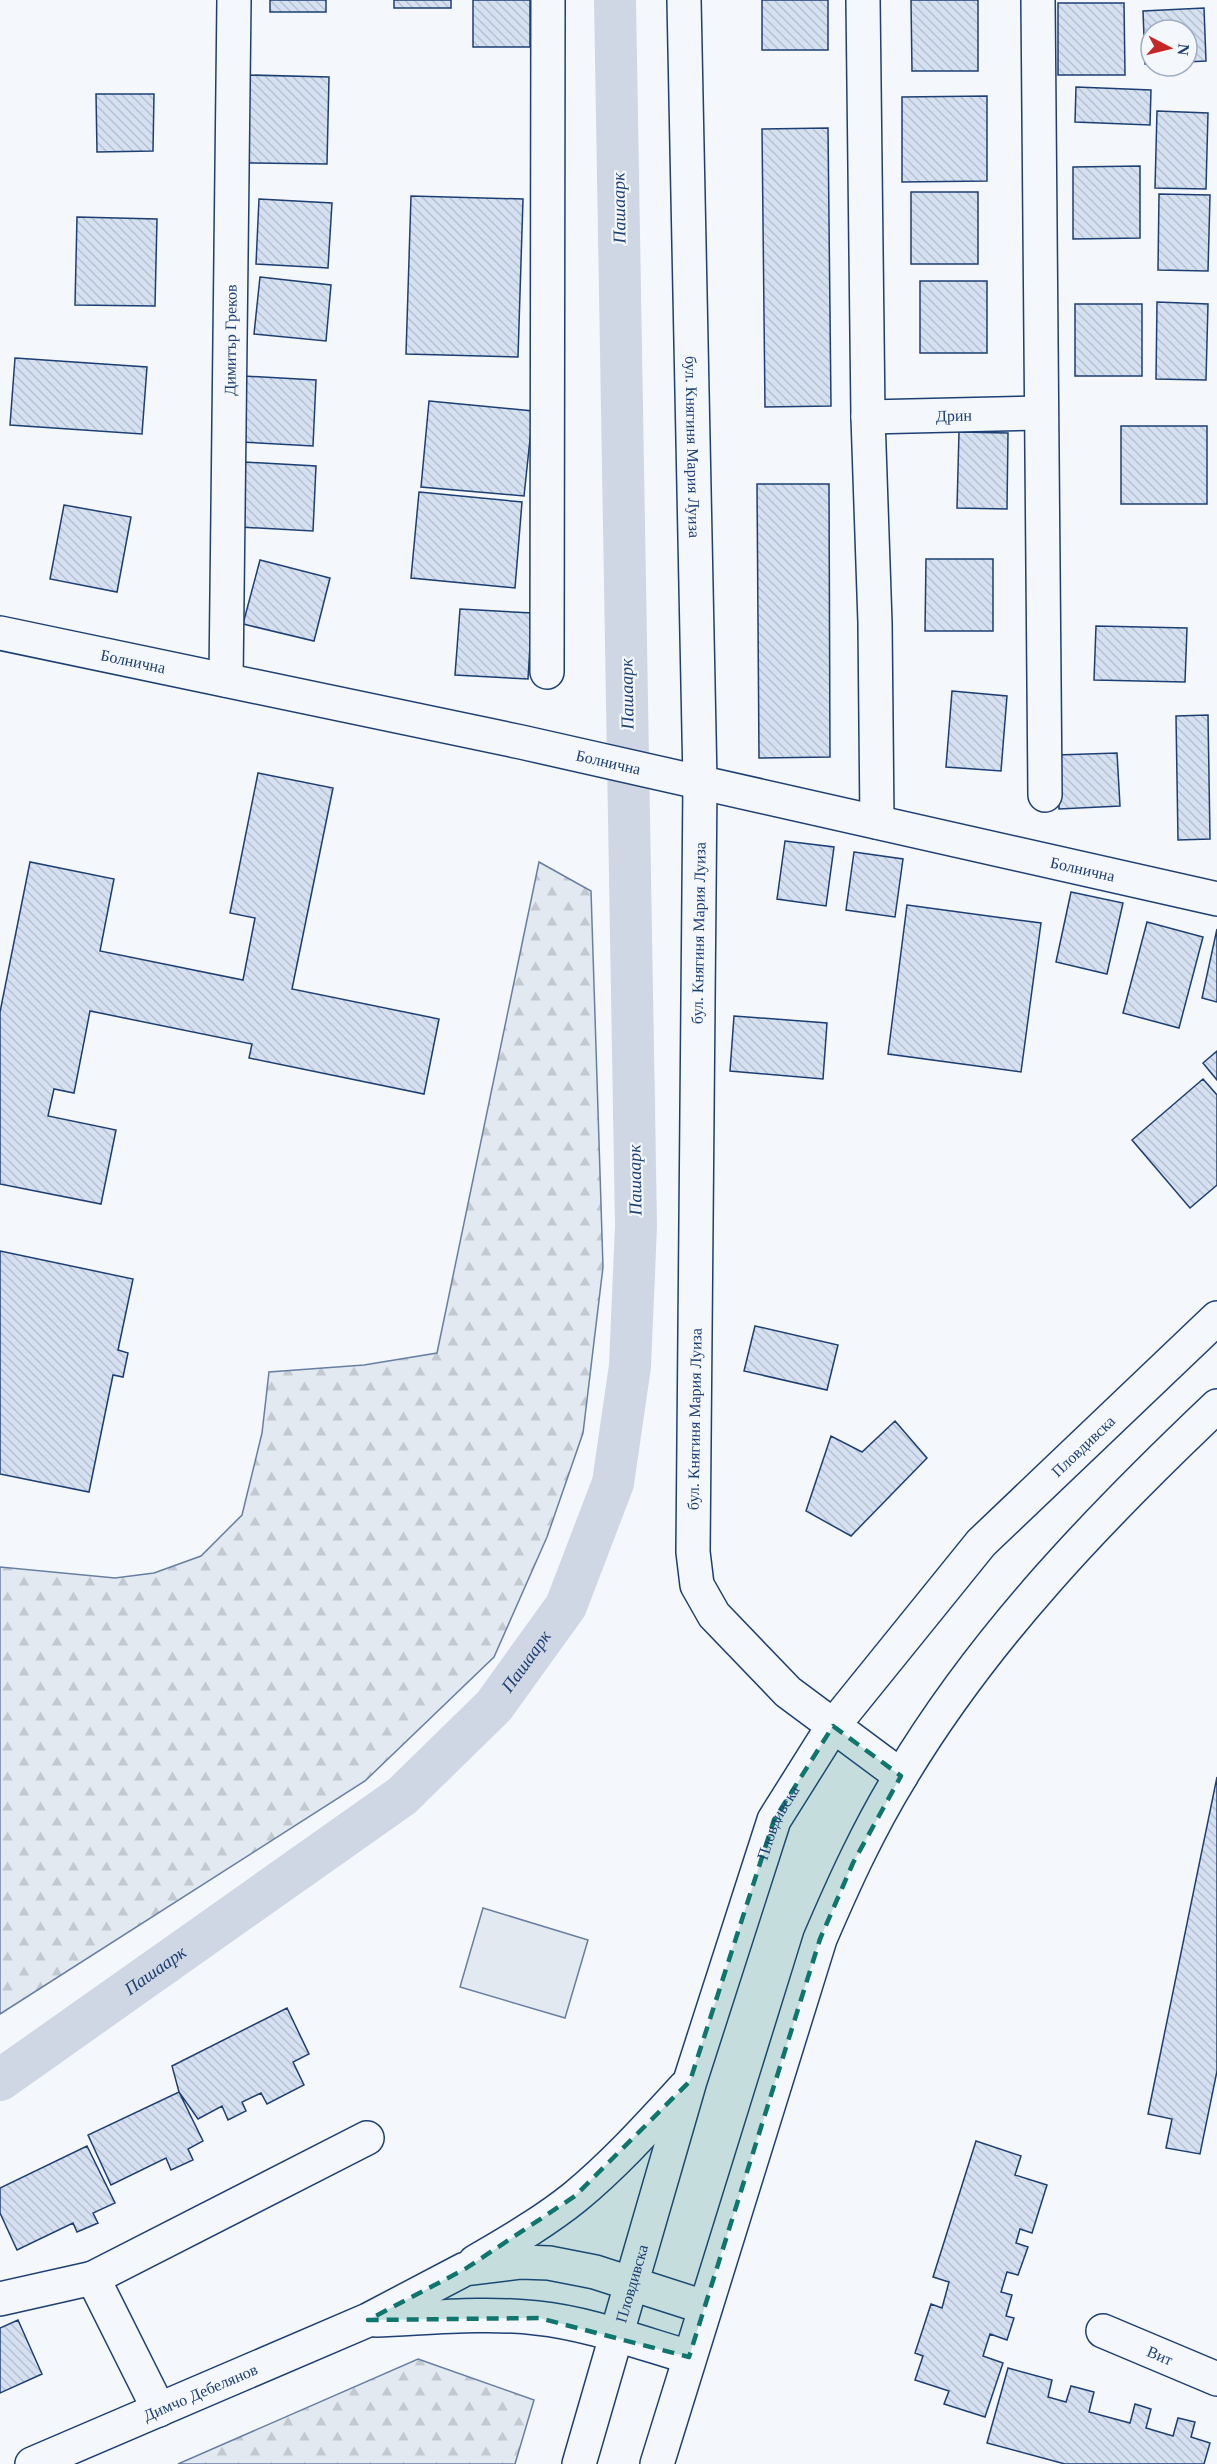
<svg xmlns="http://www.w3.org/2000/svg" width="1217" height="2464" viewBox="0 0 1217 2464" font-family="Georgia,serif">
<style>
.forest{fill:url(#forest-firs);stroke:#687fa3;stroke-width:1.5}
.park{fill:#e3e9f0;stroke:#687fa3;stroke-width:1.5}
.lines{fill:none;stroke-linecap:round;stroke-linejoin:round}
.canal{stroke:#cfd7e4;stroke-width:42}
.building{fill:url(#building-back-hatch);stroke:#1d3f73;stroke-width:1.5}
.minor-casing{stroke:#1d3f73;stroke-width:36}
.minor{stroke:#f4f7fb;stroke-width:33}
.marked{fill:#0f766e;fill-opacity:0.2;stroke:#0f766e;stroke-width:4.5;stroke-dasharray:12 8;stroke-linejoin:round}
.labels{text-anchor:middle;stroke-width:4.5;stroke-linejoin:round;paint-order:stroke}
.street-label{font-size:16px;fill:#1d3f73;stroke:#f4f7fb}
.water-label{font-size:18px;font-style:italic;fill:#1d3f73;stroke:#f4f7fb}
</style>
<defs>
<pattern id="forest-firs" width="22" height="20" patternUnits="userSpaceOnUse" patternTransform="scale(1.5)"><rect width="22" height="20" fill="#e3e9f0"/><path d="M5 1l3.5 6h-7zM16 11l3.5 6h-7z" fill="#c2c9d1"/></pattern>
<pattern id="building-back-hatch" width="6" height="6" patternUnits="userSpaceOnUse" patternTransform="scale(1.5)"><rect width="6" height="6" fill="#d5e0f0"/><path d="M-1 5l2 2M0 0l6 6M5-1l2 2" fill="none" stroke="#b6c1d1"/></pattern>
</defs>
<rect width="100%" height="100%" fill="#f4f7fb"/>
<path class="forest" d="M539 862 591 891 603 1267 583 1433 547 1537 494 1657 365 1781 0 2014V1567L115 1578 154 1573 201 1556 242 1515 262 1433 269 1372 364 1365 437 1353Z
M418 2359 534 2400 515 2464H178Z"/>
<path class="park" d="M483 1908 588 1940 565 2018 460 1987Z"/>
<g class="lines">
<path class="canal" id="s1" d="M0 2080 402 1796 494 1706 566 1606 613 1483 630 1366 636 1226 615 0"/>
</g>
<path class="building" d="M270 0H326V12H270Z
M394 0H451V8H394Z
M473 0H530V47H473Z
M762 0H828V50H762Z
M911 0H978V71H912Z
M1058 3H1124L1125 75H1058Z
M1204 8 1206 61 1187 62V30H1151V64H1145L1143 11Z
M249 75 329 77 327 164 247 163Z
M1076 87 1151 90 1150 125 1075 122Z
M96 94H154L153 151 97 152Z
M987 96V181L902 182V97Z
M1157 111 1208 113 1206 189 1155 188Z
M828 128 831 406 765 407 762 129Z
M1140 166V238L1073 239V167Z
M911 192H978V264H911Z
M1159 194 1210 195 1208 271 1158 270Z
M411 196 523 199 518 357 406 354Z
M259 199 332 203 328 268 256 264Z
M77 217 157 219 155 306 75 305Z
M260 277 331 285 326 341 254 334Z
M920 281H987V353H920Z
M1157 302 1208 304 1206 380 1156 379Z
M1075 304H1142V376H1075Z
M15 358 147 367 142 434 10 425Z
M244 376 316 380 313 446 241 442Z
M429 401 533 411 524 496 421 487Z
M1121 426H1207V504H1121Z
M959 432 1008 433 1007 509 957 508Z
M244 462 316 466 313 531 240 527Z
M757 484H829L830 757 759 758Z
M419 492 522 502 515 588 411 578Z
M64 505 131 517 117 592 50 579Z
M926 559H993V631H925Z
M260 560 330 578 314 641 243 624Z
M460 609 532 613 528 679 455 675Z
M1096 626 1187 628 1185 682 1094 680Z
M952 691 1007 696 1001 771 946 767Z
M1208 715 1210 839 1178 840 1176 716Z
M1117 753 1120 806 1059 809 1057 755Z
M258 773 333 788 292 989 439 1019 424 1094 249 1058 252 1044 90 1011 74 1093 54 1089 48 1116 116 1130 101 1204 0 1184V1012L30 862 114 879 100 951 243 980 255 918 230 913Z
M785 841 834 847 826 906 777 899Z
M854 852 903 859 895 917 846 910Z
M1071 892 1123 903 1107 974 1056 962Z
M907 905 1041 923 1021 1072 888 1054Z
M1147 922 1203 937 1179 1028 1123 1013Z
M1217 929V1002L1202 998Z
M734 1016 827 1023 823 1079 730 1071Z
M1217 1051V1080L1203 1063Z
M1203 1079 1217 1095V1185L1190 1208 1132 1140Z
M0 1251 133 1279 118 1350 128 1353 123 1377 113 1375 89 1492 0 1474Z
M755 1326 838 1345 827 1390 744 1371Z
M895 1421 927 1458 851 1536 806 1511 831 1436 862 1452Z
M1217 1777V2071L1200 2154 1166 2148 1172 2119 1148 2114Z
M287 2008 309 2054 293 2062 304 2085 267 2104 261 2093 242 2102 246 2111 228 2120 222 2106 198 2119 179 2092 172 2066Z
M179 2092 203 2141 188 2149 193 2160 171 2170 166 2158 111 2185 88 2135Z
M976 2141 1021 2156 1015 2175 1047 2185 1032 2233 1020 2229 1016 2243 1028 2247 1018 2275 1007 2272 1001 2292 1012 2295 1006 2316 1014 2318 1007 2340 990 2334 983 2356 1003 2363 985 2417 944 2404 949 2391 915 2380 923 2356 915 2353 931 2304 942 2308 949 2282 933 2277Z
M87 2146 115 2203 93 2213 98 2223 77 2232 73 2223 17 2250 0 2213V2188Z
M18 2320 42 2374 0 2393V2328Z
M1008 2368 1052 2380 1048 2397 1066 2402 1071 2386 1094 2392 1089 2412 1130 2423 1135 2404 1151 2409 1146 2428 1173 2436 1178 2418 1195 2422 1191 2437 1210 2443 1204 2464H1065L987 2443Z"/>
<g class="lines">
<g class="minor-casing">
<g id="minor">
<path id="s2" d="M684 0 700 782 693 1552 697 1585 714 1615 788 1692 901 1776"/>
<path d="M863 0 868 417 875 623 877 822"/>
<path d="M1038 0 1045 795"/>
<path id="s3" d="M868 417 1040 413"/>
<path id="s4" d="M0 633 521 742 1217 899"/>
<path d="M547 672 548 0"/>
<path id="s5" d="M226 680 234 0"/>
<path d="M475 2262C509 2242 544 2222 575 2197 615 2164 650 2125 685 2087"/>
<path d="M0 2299 93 2278"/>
<path d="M376 2320C429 2318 484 2312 537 2318 587 2323 641 2343 689 2357"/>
<path id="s6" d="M1103 2331 1217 2379"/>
<path d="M159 2410 93 2278 367 2138"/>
<path id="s7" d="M32 2464 368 2320 465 2269 521 2262 549 2263 595 2272 704 2307"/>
<path id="s8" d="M579 2464 690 2081 774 1820 833 1726 981 1543 1217 1318"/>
<path d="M657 2464 820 1939C844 1883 869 1828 901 1776 985 1636 1099 1518 1217 1406"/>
</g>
</g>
<use href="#minor" class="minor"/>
</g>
<path class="marked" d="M833 1726 901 1776 853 1863 820 1939 689 2357 539 2318 368 2320 465 2269 575 2196 690 2081 774 1820Z"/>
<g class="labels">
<g class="street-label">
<text dy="6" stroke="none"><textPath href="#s5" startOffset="340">Димитър Греков</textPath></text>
<text dy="6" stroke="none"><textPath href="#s3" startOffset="86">Дрин</textPath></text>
<text dy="6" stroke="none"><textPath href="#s2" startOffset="447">бул. Княгиня Мария Луиза</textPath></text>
<text dy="6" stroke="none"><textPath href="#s4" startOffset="136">Болнична</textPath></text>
<text dy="6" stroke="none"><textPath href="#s4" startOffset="622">Болнична</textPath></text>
<text dy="6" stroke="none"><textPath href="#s4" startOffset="1108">Болнична</textPath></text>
<text transform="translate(698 933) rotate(-89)" y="6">бул. Княгиня Мария Луиза</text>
<text transform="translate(694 1419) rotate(-89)" y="6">бул. Княгиня Мария Луиза</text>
<text dy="6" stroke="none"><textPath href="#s8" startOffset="1160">Пловдивска</textPath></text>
<text dy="6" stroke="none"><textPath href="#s8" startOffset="672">Пловдивска</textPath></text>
<text dy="6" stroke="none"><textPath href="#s8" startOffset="188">Пловдивска</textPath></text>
<text dy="6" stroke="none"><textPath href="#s6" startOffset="62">Вит</textPath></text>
<text dy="6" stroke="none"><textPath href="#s7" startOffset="183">Димчо Дебелянов</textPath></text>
</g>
<g class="water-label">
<text transform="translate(619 208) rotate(-91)" y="6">Пашаарк</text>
<text transform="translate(627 694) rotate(-91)" y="6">Пашаарк</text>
<text transform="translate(635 1180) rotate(-91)" y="6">Пашаарк</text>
<text dy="6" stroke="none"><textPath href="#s1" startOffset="676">Пашаарк</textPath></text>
<text dy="6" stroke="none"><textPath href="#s1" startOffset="190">Пашаарк</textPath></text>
</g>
</g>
<g transform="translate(1169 48) rotate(97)"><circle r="28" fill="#f4f7fb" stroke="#9eadc5" stroke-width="1.5"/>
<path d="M0-4.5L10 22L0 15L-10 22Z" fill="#c62828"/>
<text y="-9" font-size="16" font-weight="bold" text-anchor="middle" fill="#1d3f73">N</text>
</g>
</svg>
